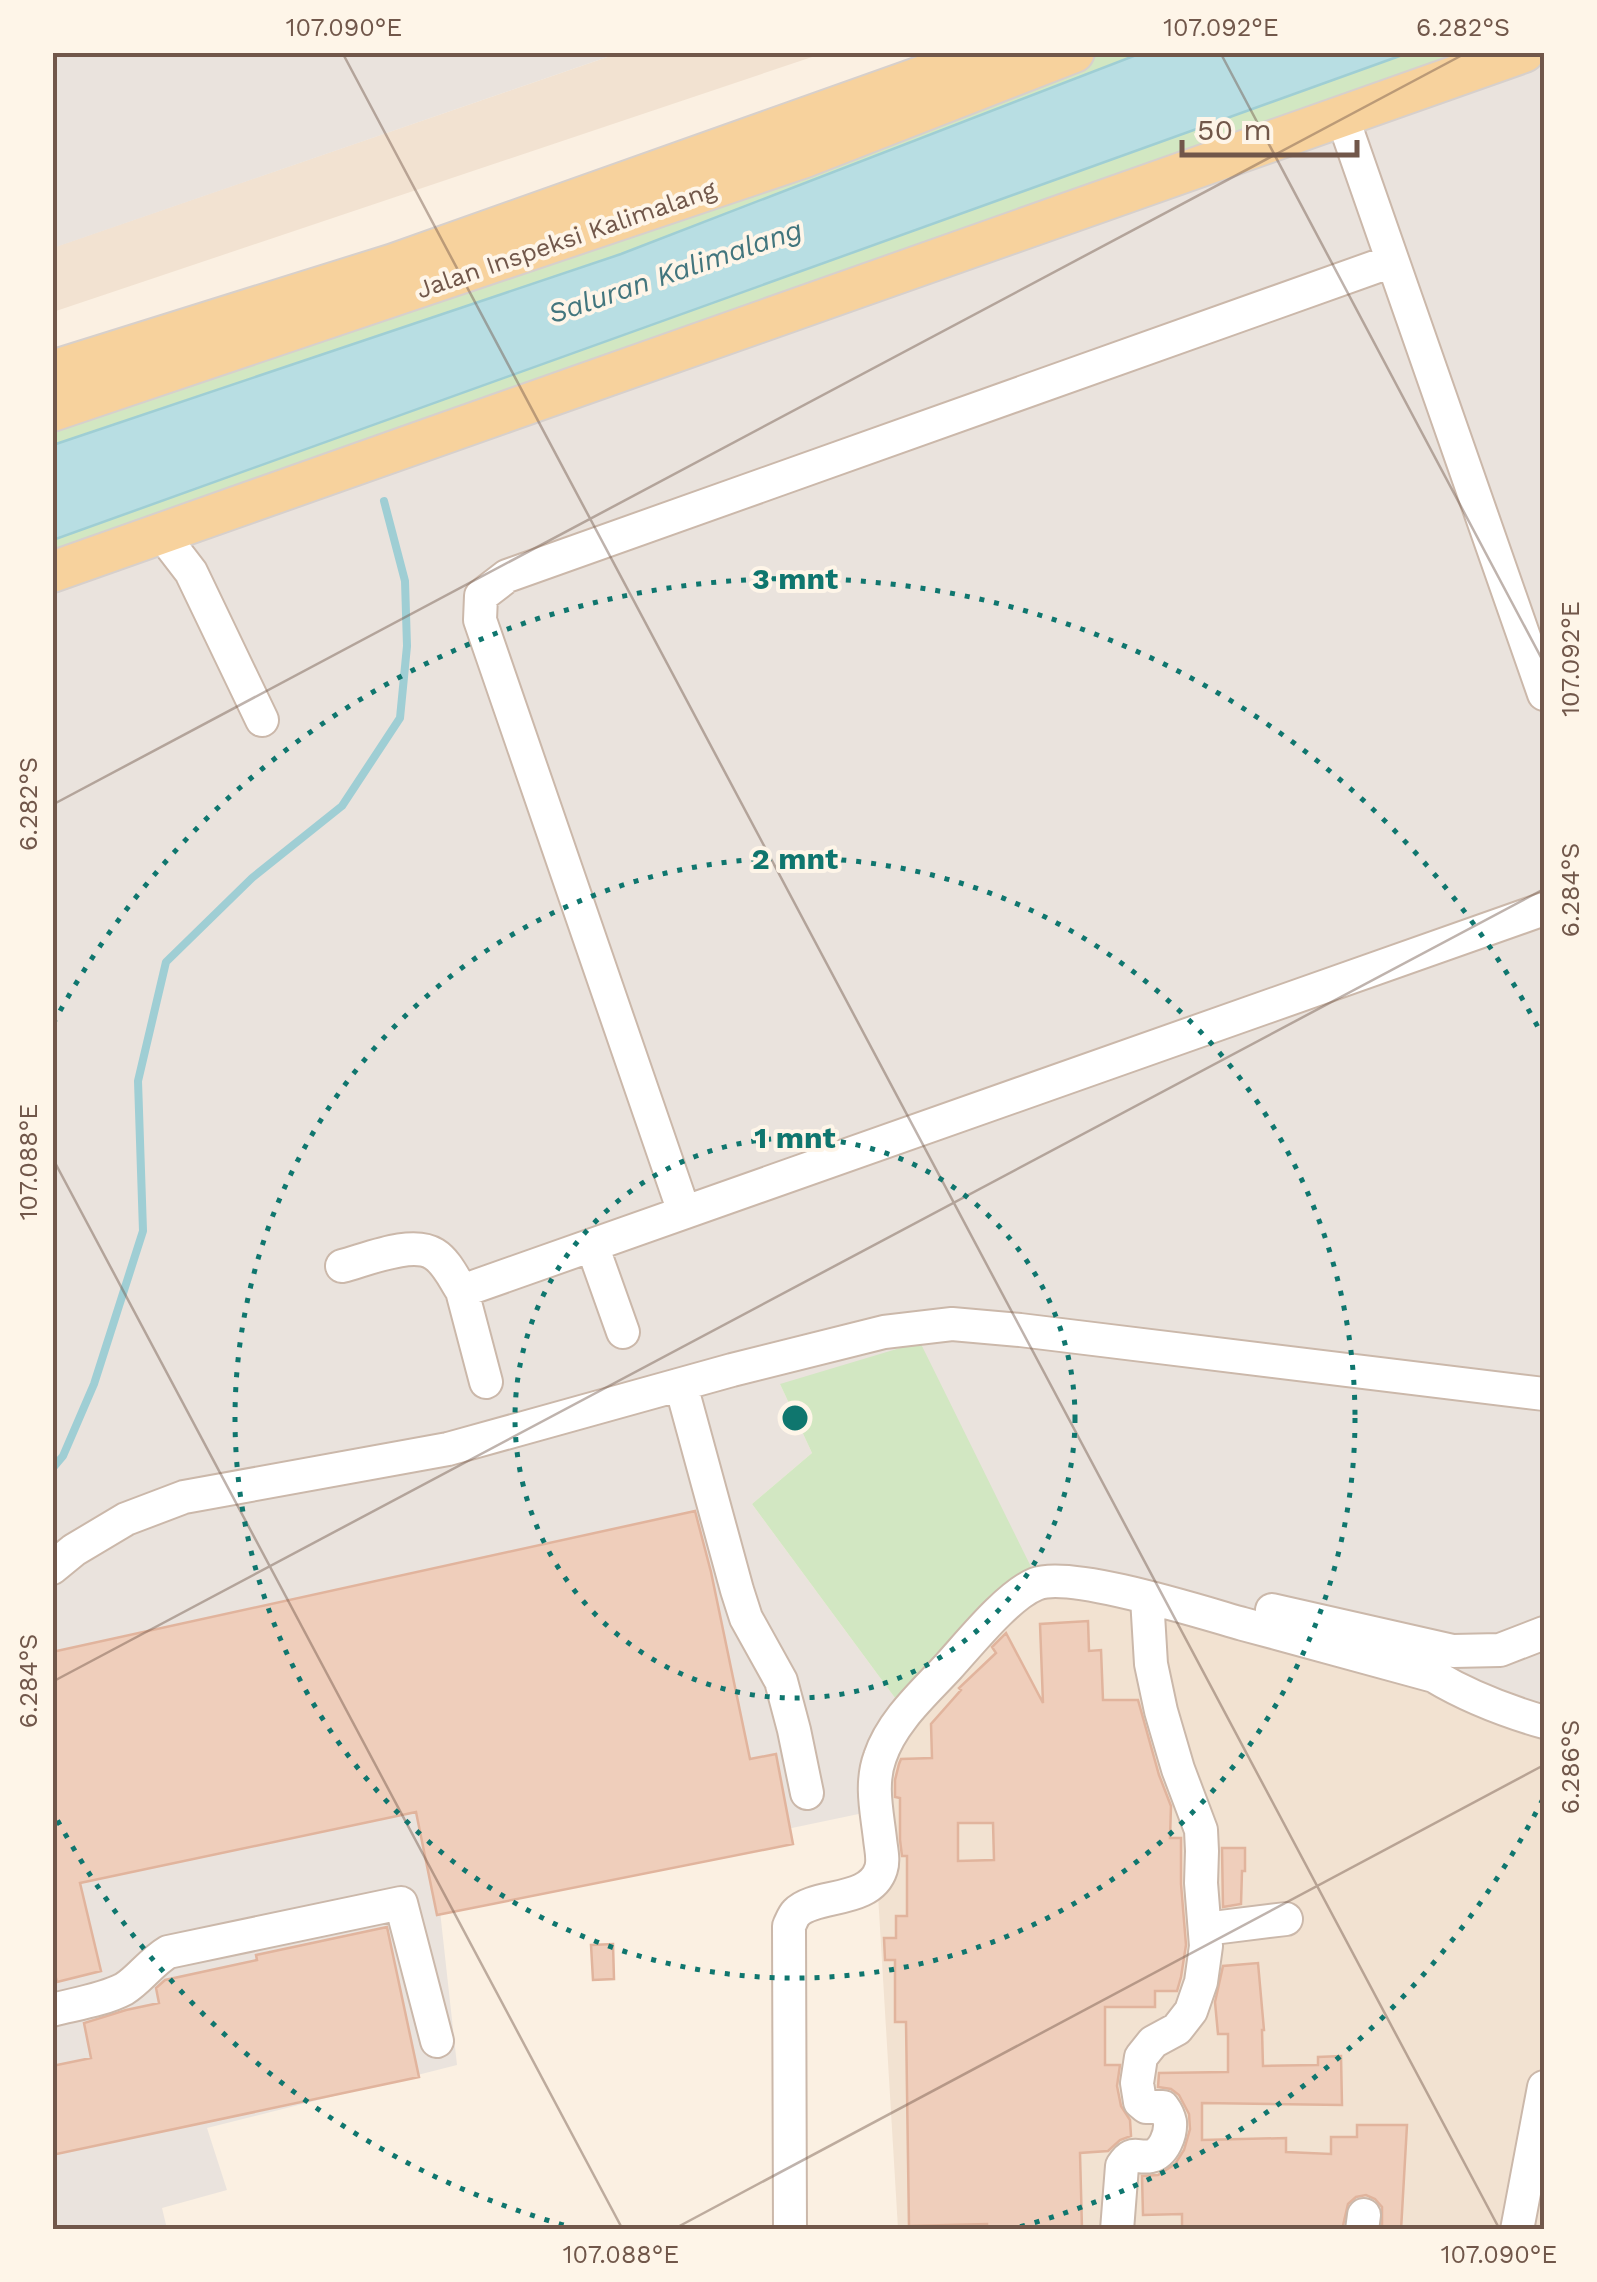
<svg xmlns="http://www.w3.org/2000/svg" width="1597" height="2282" viewBox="0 0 1597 2282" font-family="'Work Sans',sans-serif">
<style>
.residential{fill:#f2e2d1}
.industrial{fill:#eae3dd}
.green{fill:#d2e7c2}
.water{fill:#b8dee3;stroke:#9fced4;stroke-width:2.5}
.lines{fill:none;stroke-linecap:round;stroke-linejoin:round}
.stream{stroke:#9fced4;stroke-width:8}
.building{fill:#efcebb;stroke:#e1b49d;stroke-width:2.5;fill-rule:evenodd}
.minor-casing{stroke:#cbb8aa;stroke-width:36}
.major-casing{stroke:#d7d0cc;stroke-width:44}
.minor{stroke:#fff;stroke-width:32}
.major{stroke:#f7d29d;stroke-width:40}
.ticks{fill:none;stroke:#71574a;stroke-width:2.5;stroke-opacity:0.45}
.ring{fill:none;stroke:#0f766e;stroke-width:5;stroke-dasharray:5 10}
.labels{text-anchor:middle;stroke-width:8;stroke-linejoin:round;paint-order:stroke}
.street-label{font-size:25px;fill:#71574a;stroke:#fef5e8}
.water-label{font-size:28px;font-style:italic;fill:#42757d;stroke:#fef5e8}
.centre{fill:#0f766e;stroke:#fef5e8;stroke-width:5}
.ring-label{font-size:30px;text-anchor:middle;font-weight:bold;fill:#0f766e;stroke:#fef5e8;stroke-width:8;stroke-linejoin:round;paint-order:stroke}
.neatline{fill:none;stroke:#71574a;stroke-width:4}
.ticks-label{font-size:25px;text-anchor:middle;fill:#71574a}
</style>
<rect width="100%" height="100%" fill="#fbf0e2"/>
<path class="residential" d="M619 53H824L53 312 52 248Z
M1039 1583 1544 1716V2229H898L873 1811 862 1754 898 1702Z"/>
<path class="industrial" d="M53 52H619V53L53 248Z
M1539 53H1544V1716L1039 1583 780 1384 812 1453 752 1504 898 1702 862 1754 873 1811 439 1902 457 2065 207 2128 227 2190 162 2208 167 2229H53L52 579Z"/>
<path class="green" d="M1074 53H1144L621 254 53 445V371Z
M1408 53H1525L53 572 52 540Z
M920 1342 1039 1583 898 1702 752 1504 812 1453 780 1384Z"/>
<path class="water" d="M1144 52 1408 53 53 540V445L621 254Z"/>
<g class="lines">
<path class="stream" d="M52 1469 63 1456 94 1384 143 1231 138 1081 166 962 252 878 342 806 400 718 407 646 405 581 384 501"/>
</g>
<path class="building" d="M695 1511 711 1572 750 1759 776 1754 793 1844 437 1915 416 1812 80 1883 101 1971 57 1982 52 1963V1652Z
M1088 1621 1089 1651 1101 1650 1103 1700H1138L1159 1775 1171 1806 1170 1838H1181V1884L1186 1945 1181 1977 1177 1991H1155V2007H1105V2065H1120L1117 2086 1121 2106 1130 2120 1131 2136 1120 2140 1108 2151 1080 2153 1082 2229 1056 2230V2227L987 2230V2224L909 2226 906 2022H895V1960H885L884 1938H896V1916H907V1856H902L900 1840V1798L895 1797V1780L899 1764 901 1759 932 1758 931 1724 961 1690 959 1688 996 1653 992 1647 1006 1633 1043 1703 1040 1624ZM958 1823H993L994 1860 958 1861Z
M1222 1848H1245V1871H1242L1241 1904 1223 1907Z
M387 1927 419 2077 52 2155V2066L91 2058 84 2023 126 2010 159 2003 156 1988 165 1980 257 1960 256 1955Z
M613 1944 614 1979 593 1980 591 1945Z
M1258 1963 1264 2030H1262L1263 2066 1318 2065V2057L1341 2056 1342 2105 1202 2103V2140L1286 2138V2152L1331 2154V2137H1357V2125H1407L1401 2230H1382V2207L1375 2199 1366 2195 1356 2197 1348 2204 1342 2230H1182V2214L1143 2215 1142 2176 1158 2175 1175 2164 1184 2150 1190 2129 1189 2114 1179 2095 1171 2089 1158 2087 1159 2073 1228 2072V2034H1218L1215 2002 1223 1966Z"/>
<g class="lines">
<g class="minor-casing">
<path id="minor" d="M1342 116 1544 694
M161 533 191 572 262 720
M684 1212 480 620 481 596 507 576 1392 261
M592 1245 623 1332
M342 1266C366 1260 412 1240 434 1254 447 1262 454 1279 462 1291L1544 909
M462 1291 486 1382
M681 1385 737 1590 746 1618 781 1681 794 1730 807 1793
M52 1568 74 1550 126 1519 184 1497 448 1449 732 1370 884 1332 952 1324 1020 1330 1544 1394
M1272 1610 1453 1651 1500 1650 1544 1633
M1205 1929 1286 1919
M52 2010C75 2004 103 2000 124 1989 139 1980 151 1962 168 1952L401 1903 437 2041
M790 2230 789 1926C791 1922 793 1916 796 1913 815 1893 870 1904 881 1869 884 1860 881 1849 880 1839 877 1812 870 1784 880 1757 892 1721 924 1693 948 1667 969 1644 1008 1595 1036 1584 1070 1570 1204 1613 1243 1624 1307 1641 1371 1659 1434 1676 1469 1697 1506 1711 1544 1722
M1117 2230 1122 2166C1133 2149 1136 2159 1151 2156 1164 2153 1171 2134 1170 2122 1169 2117 1166 2111 1163 2107H1146L1140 2102 1137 2083 1141 2057 1153 2042 1177 2029 1191 2011 1201 1982 1206 1946 1201 1883 1202 1851 1201 1830 1178 1769 1161 1711 1151 1664 1147 1598
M1362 2230 1364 2215
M1517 2230 1544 2087"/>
</g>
<g class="major-casing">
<path id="major" d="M52 371 394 264 991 52
M52 411 802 158 1074 52
M52 572 1524 52"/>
</g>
<use href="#minor" class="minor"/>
<use href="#major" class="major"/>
</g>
<path class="ticks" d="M342 52 1500 2230M1220 52 1544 663M52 805 1468 52M52 1157 623 2230M52 1682 1544 889M672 2230 1544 1765"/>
<g class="ring">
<circle cx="795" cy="1418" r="280"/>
<circle cx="795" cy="1418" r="560"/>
<path d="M1543 1799A840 840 0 0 1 1012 2229M578 2229A840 840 0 0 1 53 1812M53 1024A840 840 0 0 1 1543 1037"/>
</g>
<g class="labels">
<g class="street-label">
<text transform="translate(566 239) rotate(-19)" y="9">Jalan Inspeksi Kalimalang</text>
</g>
<g class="water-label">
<text transform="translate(675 271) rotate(-19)" y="10">Saluran Kalimalang</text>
</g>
</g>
<circle cx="795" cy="1418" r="15" class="centre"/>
<g class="ring-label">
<text x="795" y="589">3 mnt</text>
<text x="795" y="869">2 mnt</text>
<text x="795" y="1148">1 mnt</text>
</g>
<rect width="1597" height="2282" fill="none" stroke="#fef5e8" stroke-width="110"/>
<path d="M1182 140v15h175v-15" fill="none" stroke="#71574a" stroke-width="5"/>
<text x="1197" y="140" font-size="30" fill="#71574a" stroke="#fef5e8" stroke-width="8" paint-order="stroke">50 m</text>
<rect x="55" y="55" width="1487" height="2172" class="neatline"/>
<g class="ticks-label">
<text x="344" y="36">107.090°E</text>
<text x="1221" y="36">107.092°E</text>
<text x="1463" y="36">6.282°S</text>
<text transform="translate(1570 659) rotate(-90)" y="9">107.092°E</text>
<text transform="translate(28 804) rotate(-90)" y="9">6.282°S</text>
<text transform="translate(1570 890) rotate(-90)" y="9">6.284°S</text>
<text transform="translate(28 1162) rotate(-90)" y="9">107.088°E</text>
<text transform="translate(28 1681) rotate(-90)" y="9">6.284°S</text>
<text transform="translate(1570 1767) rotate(-90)" y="9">6.286°S</text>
<text x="621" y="2263">107.088°E</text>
<text x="1499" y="2263">107.090°E</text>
</g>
</svg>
